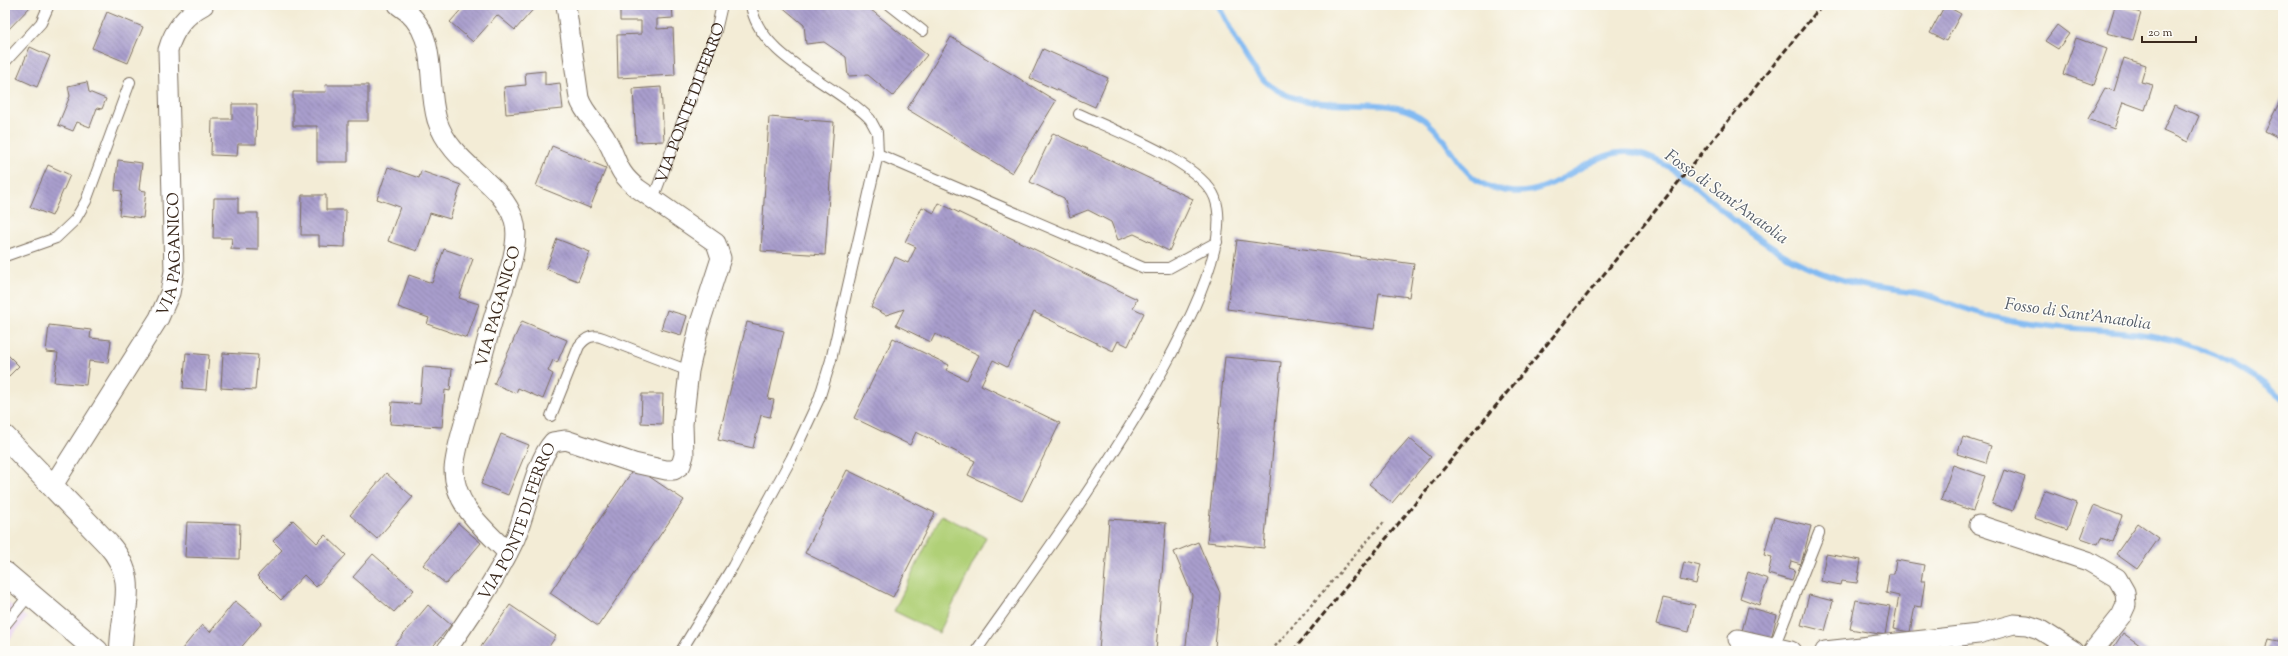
<svg xmlns="http://www.w3.org/2000/svg" width="2288" height="656" viewBox="0 0 2288 656" font-family="'Sorts Mill Goudy',serif">
<style>
.built{fill:#e8d2ee}
.park{fill:#b0d077;stroke:#767d4a}
.lines{fill:none;stroke-linecap:round;stroke-linejoin:round}
.stream{stroke:#82baf2;stroke-width:5.5}
.building{fill:url(#building-back-hatch)}
.lane-casing{stroke:#7b6e5e;stroke-width:12}
.street-casing{stroke:#7b6e5e;stroke-width:21}
.secondary-casing{stroke:#7b6e5e;stroke-width:24}
.path{stroke:#7b6e5e;stroke-width:2.5;stroke-dasharray:3 3;stroke-linecap:butt}
.lane{stroke:#fff;stroke-width:10}
.street{stroke:#fff;stroke-width:19}
.secondary{stroke:#fff;stroke-width:22}
.rail{stroke:#3b2a1e;stroke-width:3;stroke-dasharray:6 3;stroke-linecap:butt}
.labels{text-anchor:middle;stroke-width:3;stroke-linejoin:round;paint-order:stroke}
.street-label{font-size:16px;fill:#3b2a1e;stroke:#fdfcf7}
.water-label{font-size:17px;font-style:italic;fill:#545c68;stroke:#fdfcf7}
</style>
<defs>
<pattern id="building-back-hatch" width="6" height="6" patternUnits="userSpaceOnUse"><rect width="6" height="6" fill="#a99ecd"/><path d="M-1 5l2 2M0 0l6 6M5-1l2 2" fill="none" stroke="#8b81a6"/></pattern>
</defs>
<rect width="100%" height="100%" fill="#fdfcf7"/>
<filter id="ink" filterUnits="userSpaceOnUse"><feTurbulence type="fractalNoise" baseFrequency=".025" numOctaves="2"/><feDisplacementMap in="SourceGraphic" scale="8" xChannelSelector="R" yChannelSelector="G"/><feConvolveMatrix kernelMatrix="1 2 1 2 8 2 1 2 1" color-interpolation-filters="sRGB"/></filter>
<filter id="wash" filterUnits="userSpaceOnUse"><feTurbulence type="fractalNoise" baseFrequency=".012" numOctaves="4" result="noise"/><feDisplacementMap in="SourceGraphic" scale="16" xChannelSelector="R" yChannelSelector="G"/><feGaussianBlur stdDeviation="0.9" result="paint"/><feColorMatrix in="noise" values="0 0 0 0 0 0 0 0 0 0 0 0 0 0 0 0 0 1.4 0 .05"/><feComposite in="paint" operator="in"/></filter>
<g filter="url(#wash)">
<rect width="100%" height="100%" fill="#f3ecd6"/>
<path class="built" d="M5 600 27 618 5 645Z"/>
<path class="park" d="M941 515 986 537 939 633 894 611Z"/>
<g class="lines">
<path class="stream" d="M1218 5C1232 30 1248 70 1271 86 1312 117 1368 93 1413 113 1457 133 1451 189 1515 192 1560 194 1594 145 1635 153 1674 161 1705 197 1735 221 1773 251 1806 270 1853 283 1877 290 1901 289 1925 295 1937 298 1948 303 1960 307 1981 314 2003 320 2025 323 2061 329 2098 329 2134 333 2190 340 2242 362 2283 399"/>
</g>
<g id="blocks">
<path class="building" d="M5 5H32L7 31Z
M465 5H537L515 30 497 15 473 42 450 22Z
M620 5H672L673 18 657 19V29L673 28 675 75 618 78 617 35 641 34V21H620Z
M780 5H865L927 55 893 96 868 75 848 76 846 57 824 42 806 44 804 25Z
M1945 5 1961 14 1946 41 1930 33Z
M2115 6 2141 13 2133 40 2107 33Z
M107 12 143 27 128 63 92 48Z
M2057 25 2069 34 2058 49 2045 41Z
M951 37 1056 101 1012 173 907 109Z
M2076 38 2107 49 2094 85 2063 74Z
M30 47 50 56 37 87 17 78Z
M1043 49 1108 78 1095 107 1030 78Z
M2124 58 2146 65 2141 82 2153 85 2145 110 2123 102 2114 129 2088 119 2105 88 2114 91Z
M545 71V85L560 83 563 109 506 114 504 87 526 85 525 73Z
M87 82 89 92 106 99 102 109 97 108 90 127 77 122 73 131 58 125 70 96 68 86Z
M325 85H368V121H348V162H317V126H293V92H326Z
M661 87 664 141 636 142 633 89Z
M2283 95V140L2265 131Z
M232 104H257L256 144H238L237 156 211 155 212 119H232Z
M2174 105 2199 116 2188 142 2163 131Z
M769 117 834 122 825 255 761 251Z
M1053 133 1193 199 1169 251 1134 234 1118 240 1111 222 1088 210 1070 217 1064 198 1030 182Z
M552 146 606 168 590 208 536 186Z
M118 160 142 163 139 190 146 191 143 218 119 215 122 191 115 190Z
M48 165 70 175 52 216 30 207Z
M388 167 419 178 421 171 461 185 450 219 430 213 417 251 388 241 400 207 377 199Z
M302 195H326V210H346L345 247 319 246V235H301Z
M214 198H238V213H258V250L231 249 232 238H213Z
M939 203 1137 299 1133 308 1144 313 1128 346 1118 341 1113 351 1034 312 1007 367 993 360 981 385 1060 423 1022 501 968 475 975 461 916 432 910 445 854 418 893 338 949 365 946 370 967 380 979 355 935 334 931 342 896 325 904 309 886 315 871 307 895 257 908 263 916 247 905 242 922 207 934 213Z
M557 239 590 252 578 281 546 269Z
M1237 240 1414 264 1409 297 1379 293 1374 329 1227 309Z
M444 249 473 259 459 298 479 304 467 338 427 324 429 318 398 307 409 275 432 283Z
M667 310 687 316 681 335 661 329Z
M522 321 567 340 557 363 553 360 548 371 553 374 543 399 518 388 516 393 494 384Z
M747 322 784 331 768 399 774 400 770 417 761 415 753 448 718 440Z
M49 325 91 330 90 338 111 340 108 363 89 361 86 385 54 382 58 353 46 352Z
M5 352 19 366 5 380Z
M186 353 209 355 206 390 183 388Z
M223 353 258 355 255 390 221 388Z
M1225 357 1281 362 1264 548 1207 542Z
M423 367 452 369 450 391 445 390 442 427 390 424 392 402 420 404Z
M642 394H663L662 424 641 423Z
M501 434 529 445 508 495 481 484Z
M1963 437 1991 446 1986 463 1957 454Z
M1409 438 1431 457 1392 503 1369 484Z
M1953 465 1985 476 1973 511 1941 500Z
M635 467 684 500 598 626 550 593Z
M847 470 935 513 893 597 805 553Z
M2004 470 2025 477 2013 511 1992 504Z
M386 473 413 497 377 539 350 515Z
M2044 490 2077 502 2067 530 2034 518Z
M2094 505 2122 516 2112 542 2101 538 2098 544 2081 538Z
M1774 517 1811 526 1801 564 1791 561 1789 568 1795 570 1792 581 1768 574 1772 557 1764 555Z
M1109 519 1166 523 1156 651H1099Z
M293 520 317 543 325 535 346 555 316 587 304 575 281 600 257 576 282 550 273 541Z
M187 522 240 524 239 559 185 557Z
M458 523 481 543 446 584 423 565Z
M2138 523 2159 538 2137 569 2116 554Z
M1198 542 1220 593 1215 647 1212 651H1182L1186 645 1192 595 1174 552Z
M373 554 414 590 394 612 353 577Z
M1826 554 1861 560 1857 583 1841 581 1840 585 1821 581Z
M1896 560 1924 565 1921 581H1925L1921 607 1915 606 1910 632 1893 629 1899 596 1886 593 1889 574H1894Z
M1684 562 1700 566 1696 584 1680 580Z
M1748 572 1768 579 1759 605 1740 598Z
M1809 595 1833 601 1825 631 1801 625Z
M1663 598 1695 605 1689 632 1656 624Z
M1856 600 1890 606 1885 635 1850 629Z
M235 601 262 623 238 651H184L182 649 202 625 210 632Z
M428 605 451 625 429 651H399L394 646Z
M510 605 556 636 546 651H478Z
M1748 607 1777 615 1771 639 1742 631Z
M2123 633 2148 651H2111Z
M2269 639 2283 642V651H2266Z
M1943 645 1969 649V651H1942Z"/>
</g>
</g>
<g filter="url(#ink)">
<use href="#blocks" fill-opacity="0" stroke="#7b6e5e" stroke-width="1"/>
<g class="lines">
<g class="lane-casing">
<g id="lane">
<path d="M751 5C759 58 837 84 870 119L877 132 878 154 1144 268H1169L1217 242"/>
<path d="M890 5 923 31"/>
<path d="M5 62 41 23 49 5"/>
<path id="s1" d="M653 199 715 35 722 5"/>
<path d="M5 256 56 238 75 220 86 201 130 82"/>
<path d="M551 416 579 346C586 337 593 334 603 338L689 371"/>
<path d="M5 625 30 594"/>
<path d="M1774 647 1819 533"/>
<path d="M681 651 733 566 791 459 819 399 831 360 878 154"/>
<path d="M976 651C1031 571 1248 288 1215 198 1202 163 1113 130 1079 114"/>
</g>
</g>
<g class="street-casing">
<g id="street">
<path d="M398 5C441 32 425 78 437 120 451 165 501 180 514 220 522 246 502 290 494 316 485 346 477 377 469 407 463 427 456 448 454 469 454 506 484 528 508 553"/>
<path id="s2" d="M52 487 159 318 170 293 174 271 168 50C174 29 185 15 204 5"/>
<path d="M1979 525 2088 561 2117 578 2125 592 2126 605 2121 616 2093 651"/>
<path d="M1738 639 1791 651"/>
<path id="s3" d="M446 651C471 615 496 579 515 539 526 513 536 460 553 442L566 440 634 463 666 470H674L681 465 684 455 683 424 689 371 700 323 721 258 716 243 637 188C615 170 619 161 606 139 598 124 584 114 579 98L566 5"/>
<path d="M1825 651 1978 634 2014 624 2027 625 2039 629 2074 651"/>
</g>
</g>
<g class="secondary-casing">
<path id="secondary" d="M5 437 108 544C141 581 121 608 121 651
M5 573 97 651"/>
</g>
<path class="path" d="M1271 651 1384 522"/>
<use href="#lane" class="lane"/>
<use href="#street" class="street"/>
<use href="#secondary" class="secondary"/>
<path class="rail" d="M1293 651 1557 332 1822 5"/>
</g>
</g>
<g class="labels">
<g class="street-label">
<text dy="6" stroke="none"><textPath href="#s1" startOffset="103">VIA PONTE DI FERRO</textPath></text>
<text dy="6" stroke="none"><textPath href="#s2" startOffset="266">VIA PAGANICO</textPath></text>
<text transform="translate(497 306) rotate(-74)" y="6">VIA PAGANICO</text>
<text dy="6" stroke="none"><textPath href="#s3" startOffset="149">VIA PONTE DI FERRO</textPath></text>
</g>
<g class="water-label">
<text transform="translate(1727 196) rotate(36)" y="6">Fosso di Sant'Anatolia</text>
<text transform="translate(2078 313) rotate(8)" y="6">Fosso di Sant'Anatolia</text>
</g>
</g>
<rect width="2288" height="656" fill="none" stroke="#fdfcf7" stroke-width="20"/>
<path d="M2142 36v6h54v-6" fill="none" stroke="#3b2a1e" stroke-width="2"/>
<text x="2148" y="36" font-size="12" fill="#3b2a1e" stroke="#fdfcf7" stroke-width="3" paint-order="stroke">20 m</text>
</svg>
